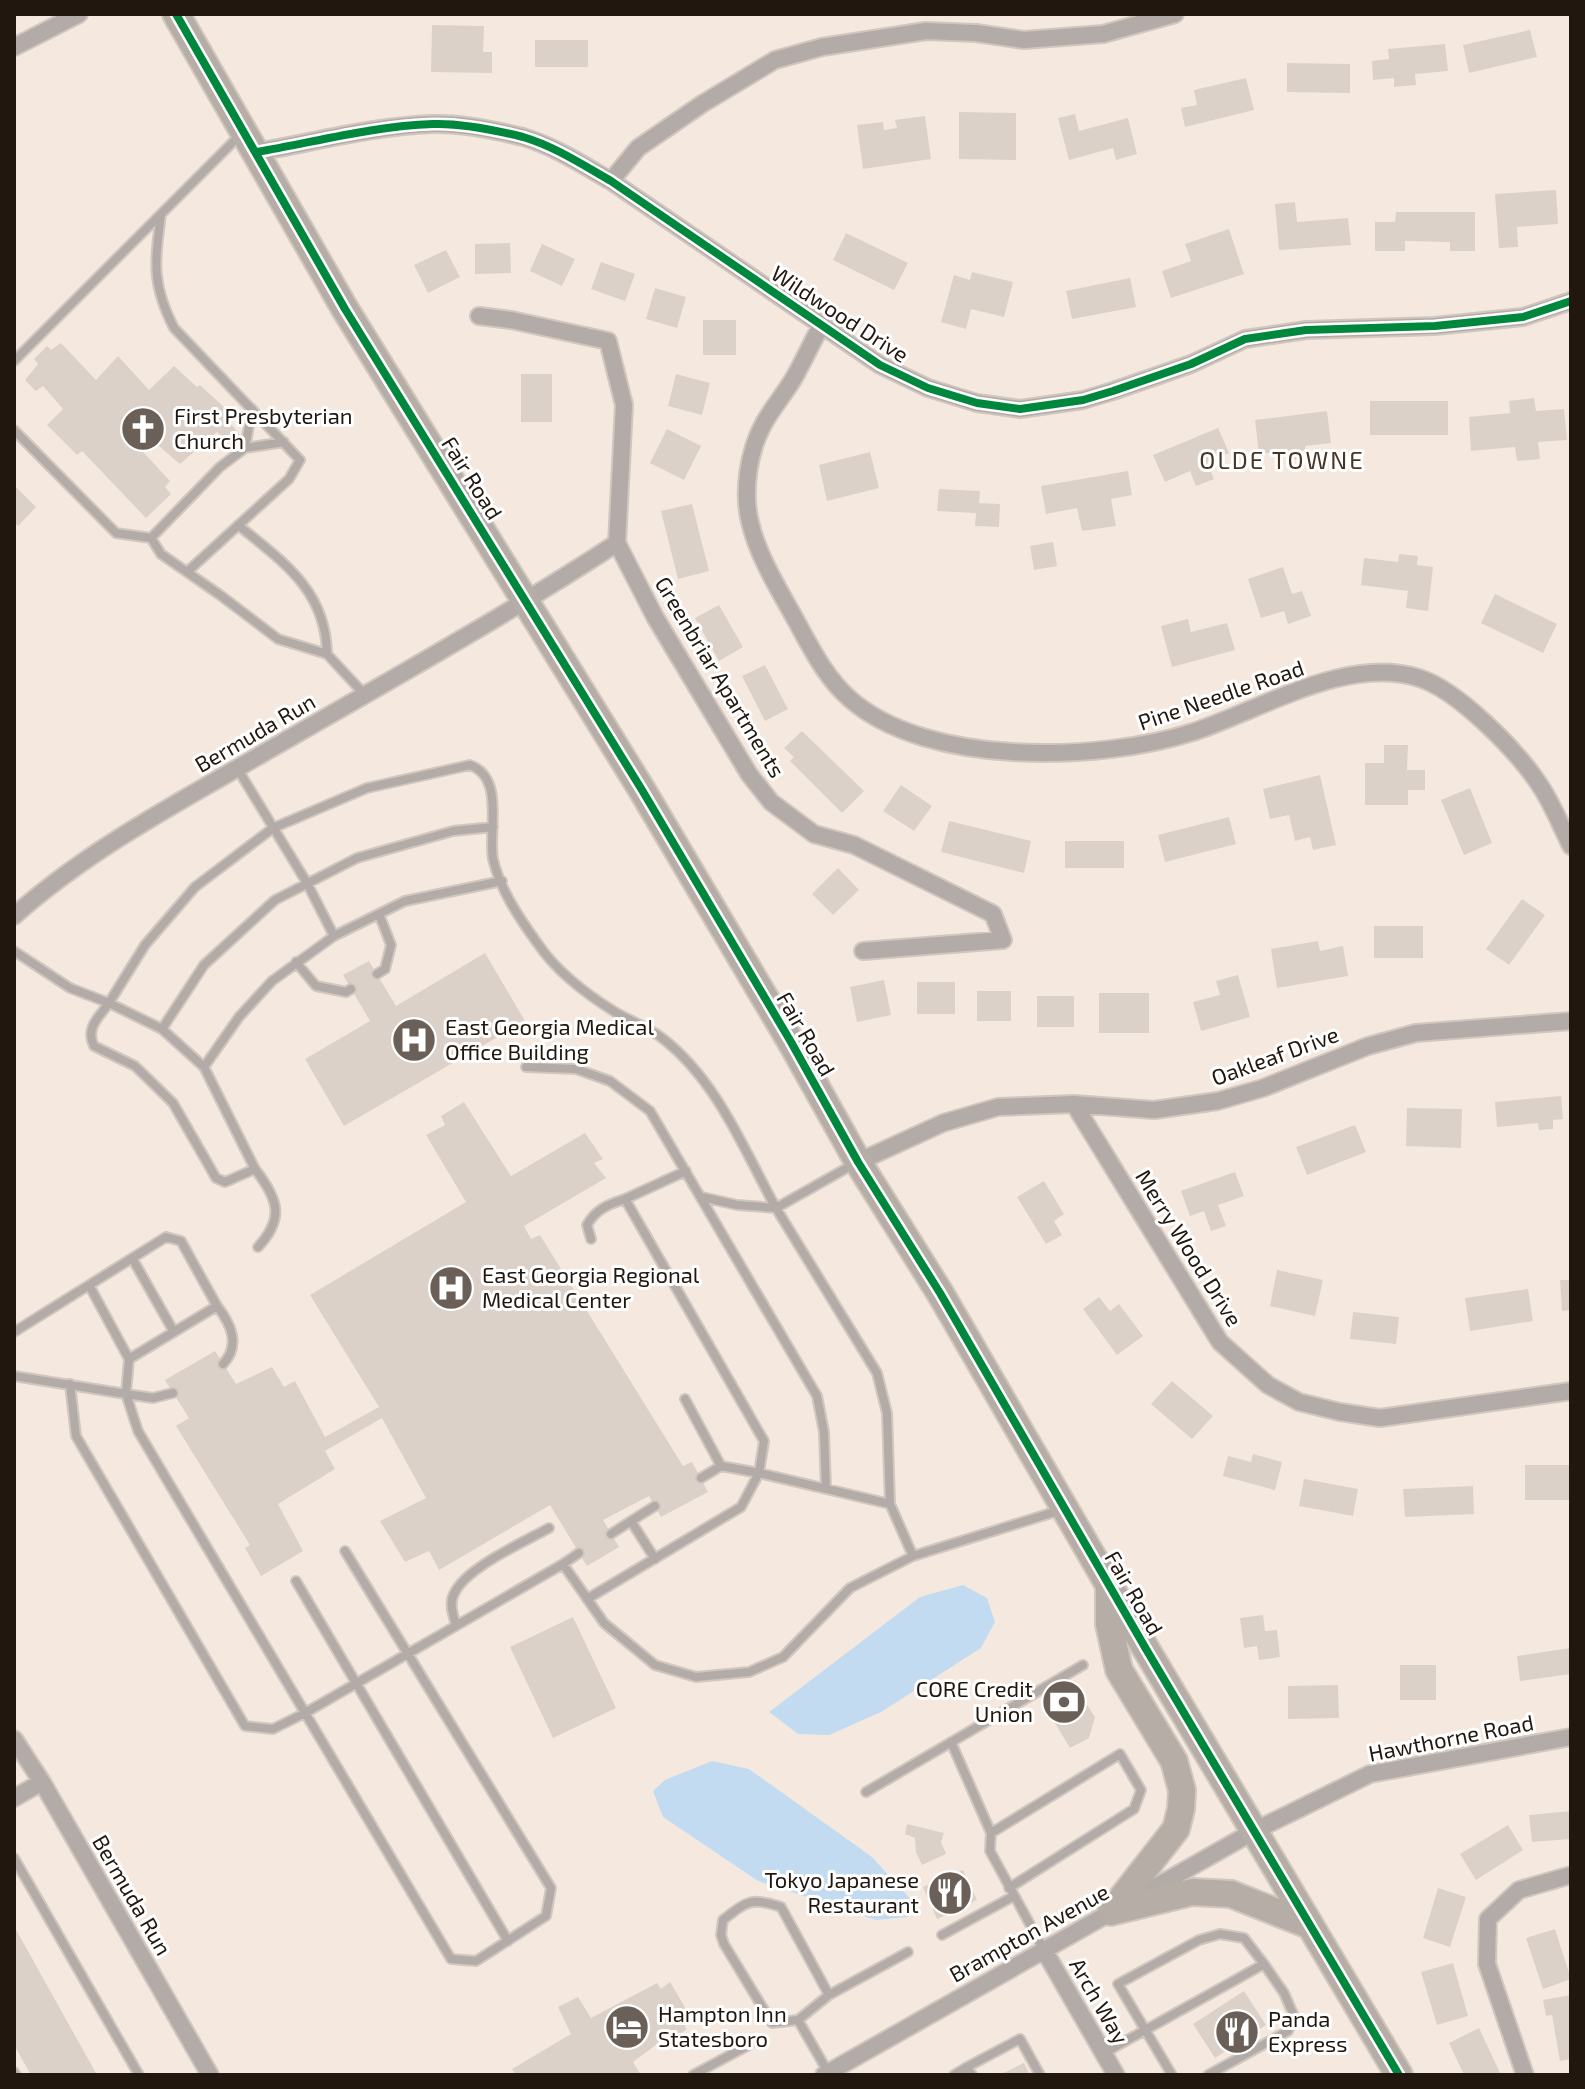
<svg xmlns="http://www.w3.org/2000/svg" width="1585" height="2089" viewBox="0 0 1585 2089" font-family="'Exo 2',sans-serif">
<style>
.water{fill:#c3dbf0}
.building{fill:#dcd1c8}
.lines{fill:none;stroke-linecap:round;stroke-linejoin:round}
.lane-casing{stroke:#d1c7bf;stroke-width:12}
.street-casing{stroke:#d1c7bf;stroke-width:20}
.primary-casing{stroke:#d1c7bf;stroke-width:30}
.lane{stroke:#b2aba7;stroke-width:8}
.street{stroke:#b2aba7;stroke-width:16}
.primary{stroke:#b6ada7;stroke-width:26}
.cycleway-casing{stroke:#fff;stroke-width:13}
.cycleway{stroke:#00873e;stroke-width:8}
.labels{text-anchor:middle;stroke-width:6;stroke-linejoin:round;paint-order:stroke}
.street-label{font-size:22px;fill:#21170e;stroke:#fff}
.poi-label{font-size:22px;fill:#21170e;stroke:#fff;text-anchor:start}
.neighbourhood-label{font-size:24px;letter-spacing:2px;fill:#4b3421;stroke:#fff}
</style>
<rect width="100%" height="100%" fill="#f5e9df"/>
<path class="water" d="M963 1585 987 1598 995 1622 981 1648 881 1712 829 1735 798 1734 769 1712 920 1597Z
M712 1761 749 1769 872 1857 915 1904 908 1917 876 1920 758 1881 663 1817 653 1791 665 1780Z"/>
<path class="building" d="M432 25 484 26 483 52H492V73L431 72Z
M1530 30 1537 57 1469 73 1463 45Z
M535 40H588V67H535Z
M1445 44 1448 71 1415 74 1416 85 1394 87V78L1373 80 1372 61 1389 59 1388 49Z
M1287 63 1350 64V93L1287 92Z
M1246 78 1254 110 1185 127 1181 108 1197 105 1194 90Z
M959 112 1016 113V160L959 159Z
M1075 114 1079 131 1128 118 1137 154 1116 160 1113 148 1069 160 1058 118Z
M925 116 931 159 863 169 857 125 883 122 884 130 897 128 895 120Z
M1556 190 1558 224 1517 227 1518 247 1499 248 1495 194Z
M1295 202 1297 222 1348 218 1351 245 1279 250 1275 204Z
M1396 212H1475V251H1450V242L1405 241V251H1375V222H1395Z
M1229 229 1244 274 1171 298 1162 271 1191 261 1185 244Z
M846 233 908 263 894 290 833 260Z
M510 243 511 273 475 274V244Z
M542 244 575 259 562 286 530 271Z
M446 250 460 277 428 293 414 265Z
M601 262 635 274 625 301 591 289Z
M972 272 1013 282 1004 317 971 309 966 329 941 322 954 275 970 280Z
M1130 278 1136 307 1072 319 1066 291Z
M655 288 686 297 677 328 646 319Z
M703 320H736V355H703Z
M61 343 96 380 118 356 149 390 174 366 197 387 200 385 228 411 225 414 229 416 227 419 241 436 232 446 217 432 180 464 146 435H141L134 442 170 481 165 487 171 494 146 518 82 451 77 455 47 425 63 409 43 386 36 391 25 380 38 364 34 359 47 346 51 350Z
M521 374H552V422H521Z
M676 374 710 383 702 415 668 406Z
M1534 398 1536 411 1564 409 1567 440 1538 442 1540 459 1517 461 1515 447 1471 451 1469 417 1510 413 1509 401Z
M1370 401H1448V435H1370Z
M1327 411 1331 443 1305 446 1307 458 1288 461 1286 451 1259 454 1255 420Z
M1218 428 1229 453 1207 462 1214 479 1196 486 1190 471 1165 482 1153 455Z
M667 429 701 446 684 480 650 463Z
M870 452 879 488 827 501 819 465Z
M1128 471 1132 495 1111 499 1116 526 1082 531 1077 508 1046 514 1041 486Z
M14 485 36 507 18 526 14 522Z
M939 489 980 491 979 503 1000 504 999 527 975 526 976 513 937 511Z
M692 504 709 571 678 579 661 511Z
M1053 542 1057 566 1034 570 1030 546Z
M1399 554 1418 556 1417 565 1433 567 1428 611 1406 608 1408 591 1361 585 1364 558 1398 562Z
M1283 567 1292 594 1302 591 1311 616 1288 624 1284 611 1261 618 1248 579Z
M1495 594 1557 624 1543 653 1481 623Z
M719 605 743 647 719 661 695 618Z
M1188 619 1191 632 1227 623 1235 650 1172 667 1161 626Z
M765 665 788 709 765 721 742 676Z
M802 731 864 791 842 813 790 761 794 757 784 748Z
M1384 745H1408L1407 770H1425V790H1408V805H1365V763H1384Z
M1320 775 1336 845 1313 850 1310 837 1295 841 1289 815 1270 819 1263 789Z
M901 785 932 806 914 831 883 811Z
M1470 788 1492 843 1464 855 1441 800Z
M1229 817 1236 844 1165 862 1158 835Z
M949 821 1031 841 1024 873 941 852Z
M1065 841H1124V868H1065Z
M838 868 859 890 833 915 812 894Z
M1522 899 1545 915 1509 965 1486 949Z
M1374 926H1423V958H1374Z
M1318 941 1320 951 1343 946 1348 976 1277 988 1271 949Z
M485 953 525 1021 344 1126 305 1059 370 1021 343 975 369 961 396 1006Z
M1238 975 1250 1017 1201 1031 1193 1002 1220 995 1216 981Z
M884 980 891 1015 857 1022 850 987Z
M917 982H955V1014H917Z
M977 991H1011V1021H977Z
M1099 993H1149V1033H1099Z
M1037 996H1074V1027H1037Z
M1561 1096 1563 1119 1553 1120V1129L1539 1130 1538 1123 1497 1127 1495 1102Z
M464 1102 511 1176 585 1133 603 1159 594 1163 606 1178 524 1226 531 1239 540 1235 683 1466 692 1462 708 1492 661 1517 649 1496 603 1520 619 1547 587 1566 550 1505 439 1570 429 1551 405 1562 380 1521 426 1498 382 1418 325 1451 335 1469 278 1504 303 1551 261 1576 245 1548 250 1545 176 1426 189 1418 165 1380 215 1351 236 1384 272 1367 284 1387 295 1381 325 1437 379 1407 310 1295 466 1202 426 1135 445 1125 441 1116Z
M1407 1108 1462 1109 1461 1148 1406 1146Z
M1355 1125 1366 1152 1307 1175 1296 1147Z
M1235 1172 1244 1196 1218 1205 1226 1226 1211 1231 1204 1211 1190 1216 1181 1191Z
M1044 1181 1064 1214 1054 1221 1062 1235 1046 1244 1017 1197Z
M1277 1270 1323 1280 1315 1316 1270 1306Z
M1560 1280H1571V1310L1562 1311Z
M1528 1289 1533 1321 1470 1331 1465 1298Z
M1099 1297 1110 1311 1119 1304 1143 1336 1117 1355 1083 1309Z
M1353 1312 1399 1317 1396 1344 1350 1339Z
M1172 1381 1213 1416 1192 1439 1151 1404Z
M1253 1454 1282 1462 1275 1490 1223 1476 1228 1456 1251 1462Z
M1525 1465H1571V1500H1525Z
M1304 1479 1358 1489 1353 1516 1299 1506Z
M1473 1486 1474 1514 1405 1517 1403 1489Z
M1263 1615 1265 1631 1277 1630 1280 1657 1259 1660 1257 1646 1244 1648 1240 1618Z
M573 1617 616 1708 553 1738 510 1647Z
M1570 1648 1571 1674 1520 1681 1517 1656Z
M1400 1665H1436V1700H1400Z
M1338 1685 1339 1718 1288 1719V1686Z
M1075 1686 1095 1717 1089 1738 1070 1748 1043 1703Z
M1571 1811V1839L1532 1842 1529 1815Z
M907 1824 944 1833 941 1842 946 1854 922 1865 916 1852 915 1838 905 1834Z
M1508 1825 1523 1850 1476 1880 1460 1854Z
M963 1870 977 1900 937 1919 923 1887Z
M1438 1888 1466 1897 1450 1947 1423 1938Z
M14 1926 97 2075H31L14 2045Z
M1555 1929 1571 1979 1543 1989 1526 1938Z
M1453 1963 1468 2016 1437 2025 1421 1972Z
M670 1982 692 2019 685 2024 686 2030 663 2043 661 2041 633 2062 641 2075H516L512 2069 571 2034 558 2007 578 1997 591 2018 657 1983 661 1989Z
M1244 1991 1266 2025 1215 2058 1193 2024Z
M1571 1995V2059L1560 2061 1552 2015 1546 2016 1543 2000Z
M1479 2028 1501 2075H1464L1449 2043Z
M1024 2063 1030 2075H999Z"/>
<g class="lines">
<g class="lane-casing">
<path id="lane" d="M161 214C155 262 151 283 174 328L300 460 289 479 187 572
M14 361 241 134
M14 430 116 533 151 538 161 554 220 595 278 639 327 654 365 695
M245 448 252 409
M238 525C283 562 326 590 327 654
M151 538 220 467 245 448 284 442
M237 768 307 883 334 936 405 901 502 881
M14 951 70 988 109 1003 145 945 195 887 273 828 367 788 470 765C505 778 488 830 493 859 500 890 520 919 538 944 557 972 586 994 615 1012 630 1021 648 1027 662 1038 717 1080 744 1150 776 1208L737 1205 702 1197
M296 962 316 986 346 992 351 989
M377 974 385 969 391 945 379 914
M162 1029 204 1067 239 1017 272 981 334 936
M204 1067 255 1169 225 1182 216 1178 173 1103 135 1066 94 1046C85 1028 99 1017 109 1003L162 1029 204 965 275 900 357 858 453 831 493 827
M526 1067 576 1069 610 1081 650 1111 817 1396 824 1432 826 1489
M854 1164 776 1208 877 1373 887 1413 890 1504 913 1556
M255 1169C278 1199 285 1218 258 1247
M591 1239 587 1225C596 1209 609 1204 625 1199
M132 1258 174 1332
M89 1285 129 1359
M217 1306C231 1324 241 1345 223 1364
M14 1332 166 1237 181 1241 217 1306 129 1359 126 1394 153 1398 173 1393
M14 1376 126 1394 138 1431 451 1959 476 1961 546 1916 551 1888 345 1551
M70 1384 76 1436 245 1726 273 1729 305 1713 563 1564 604 1623 655 1665 696 1677 749 1672 783 1657 850 1588 913 1556 1061 1510
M685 1399 721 1466 759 1473 764 1441 625 1199 686 1171
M701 1478 721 1466
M611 1534 631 1521
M655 1559 631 1521 655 1506
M563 1564 579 1553
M296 1581 508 1941
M587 1599 741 1507 759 1473 890 1504
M456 1625C453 1615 449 1603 454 1594 465 1568 524 1542 549 1528
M951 1742 991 1833 990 1851 1044 1950
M866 1792 1083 1665
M991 1833 1120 1754 1141 1790 1134 1809 1009 1888
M14 1858 139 2075
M942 1935 1014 1896
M829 1995 781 1907C751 1897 747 1901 723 1920L721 1935 724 1944 772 2023 798 2020 829 1995 908 1952
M798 2020 828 2072
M1104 2053 1264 1964 1244 1938 1220 1934 1199 1940 1118 1984 1172 2075
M967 2067 1020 2039 1040 2075
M14 2072 16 2075
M693 2075 749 2045
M954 2075 967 2067 972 2075
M1208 2075 1288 2031 1294 2016 1284 1993 1264 1964"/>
</g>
<g class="street-casing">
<path id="street" d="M14 47 79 14
M257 152C315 142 374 126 433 124 462 123 495 130 523 137 554 146 583 165 611 181L880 365 928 388 977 403 1020 409 1083 400 1113 391 1191 364 1245 339 1306 330 1435 326 1523 317 1571 301
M611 181 638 148 702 104 775 60 822 47 926 31 976 33 1024 40 1103 34 1175 14
M479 316 511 320 608 341 624 405 617 543
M821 326C812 342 804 360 795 376 786 392 773 407 764 423 748 452 742 494 751 526 760 561 783 596 800 628 813 652 828 680 850 699 927 767 1100 762 1193 732 1261 710 1346 655 1419 678 1458 690 1517 751 1539 784 1552 803 1561 826 1571 846
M617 543 655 617 749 774 771 802 814 834 854 845 993 914 1003 940 863 951
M14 916C88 850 177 803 262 754 382 685 502 618 617 543
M1074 1104 1220 1342 1268 1385 1299 1402 1340 1412 1380 1418 1571 1391
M858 1162 943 1123 998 1107 1074 1104 1154 1110 1218 1101 1263 1088 1368 1046 1416 1033 1571 1021
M14 1739 42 1782 210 2075
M14 1798 42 1782
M1044 1950 1116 2075
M824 2075 1256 1830 1370 1774 1571 1737
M1525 2075 1487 1964 1488 1919 1519 1890 1571 1875"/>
</g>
<g class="primary-casing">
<path id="primary" d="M176 14 345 309 642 790 791 1042 858 1162 940 1293 1146 1649 1399 2075
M1109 1588V1624L1119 1670 1174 1761 1182 1790 1181 1809 1176 1829 1111 1912
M1111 1912 1192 1892 1231 1894 1309 1925"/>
</g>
<use href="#lane" class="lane"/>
<use href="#street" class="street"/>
<use href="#primary" class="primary"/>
<g class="cycleway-casing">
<path id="cycleway" d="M176 14 345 309 642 790 791 1042 858 1162 940 1293 1146 1649 1399 2075
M257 152C315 142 374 126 433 124 462 123 495 130 523 137 554 146 583 165 611 181L880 365 928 388 977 403 1020 409 1083 400 1113 391 1191 364 1245 339 1306 330 1435 326 1523 317 1571 301"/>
</g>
<use href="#cycleway" class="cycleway"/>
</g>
<defs>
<g id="church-disc" transform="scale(2.3)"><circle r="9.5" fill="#6b6057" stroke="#fff"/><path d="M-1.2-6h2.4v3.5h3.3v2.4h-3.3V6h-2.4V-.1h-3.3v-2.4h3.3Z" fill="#fff"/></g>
<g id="hospital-disc" transform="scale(2.3)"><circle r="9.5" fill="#6b6057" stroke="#fff"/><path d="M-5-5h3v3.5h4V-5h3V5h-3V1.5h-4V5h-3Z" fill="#fff"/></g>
<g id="bank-disc" transform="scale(2.3)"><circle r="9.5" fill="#6b6057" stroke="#fff"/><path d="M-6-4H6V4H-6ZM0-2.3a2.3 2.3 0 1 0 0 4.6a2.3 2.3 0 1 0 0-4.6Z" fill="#fff"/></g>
<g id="restaurant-disc" transform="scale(2.3)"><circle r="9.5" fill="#6b6057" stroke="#fff"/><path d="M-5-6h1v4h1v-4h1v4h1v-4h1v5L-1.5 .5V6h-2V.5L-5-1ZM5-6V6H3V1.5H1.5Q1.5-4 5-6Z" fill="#fff"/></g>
<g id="hotel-disc" transform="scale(2.3)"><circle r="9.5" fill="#6b6057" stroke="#fff"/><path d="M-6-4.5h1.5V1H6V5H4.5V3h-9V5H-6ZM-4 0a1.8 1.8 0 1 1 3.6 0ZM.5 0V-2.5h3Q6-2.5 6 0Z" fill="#fff"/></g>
</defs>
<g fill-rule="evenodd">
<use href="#church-disc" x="143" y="429"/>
<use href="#hospital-disc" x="414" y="1040"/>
<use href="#hospital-disc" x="451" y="1288"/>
<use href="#bank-disc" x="1064" y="1702"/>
<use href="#restaurant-disc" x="950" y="1893"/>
<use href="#hotel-disc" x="627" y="2027"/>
<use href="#restaurant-disc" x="1237" y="2032"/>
</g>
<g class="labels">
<g class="street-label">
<text transform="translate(840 314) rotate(33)" y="8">Wildwood Drive</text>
<text transform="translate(472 478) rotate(58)" y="8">Fair Road</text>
<text transform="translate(720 677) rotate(59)" y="8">Greenbriar Apartments</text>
<text transform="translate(1221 695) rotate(-19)" y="8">Pine Needle Road</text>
<text transform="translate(255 733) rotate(-30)" y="8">Bermuda Run</text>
<text transform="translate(806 1034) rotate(60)" y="8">Fair Road</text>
<text transform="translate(1275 1056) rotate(-20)" y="8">Oakleaf Drive</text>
<text transform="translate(1189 1248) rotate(58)" y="8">Merry Wood Drive</text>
<text transform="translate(1134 1593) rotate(60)" y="8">Fair Road</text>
<text transform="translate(1451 1738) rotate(-11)" y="8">Hawthorne Road</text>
<text transform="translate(132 1895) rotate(60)" y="8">Bermuda Run</text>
<text transform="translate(1029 1933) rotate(-29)" y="8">Brampton Avenue</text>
<text transform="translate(1099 2001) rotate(60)" y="8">Arch Way</text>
</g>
<g class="poi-label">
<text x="174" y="424">First Presbyterian<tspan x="174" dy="25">Church</tspan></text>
<text x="445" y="1035">East Georgia Medical<tspan x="445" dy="25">Office Building</tspan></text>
<text x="482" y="1283">East Georgia Regional<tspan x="482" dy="25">Medical Center</tspan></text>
<text x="1033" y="1697" text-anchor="end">CORE Credit<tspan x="1033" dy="25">Union</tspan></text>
<text x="919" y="1888" text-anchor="end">Tokyo Japanese<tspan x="919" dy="25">Restaurant</tspan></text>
<text x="658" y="2022">Hampton Inn<tspan x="658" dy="25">Statesboro</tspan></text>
<text x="1268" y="2027">Panda<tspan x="1268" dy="25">Express</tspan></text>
</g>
<g class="neighbourhood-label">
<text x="1282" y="469">OLDE TOWNE</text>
</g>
</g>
<rect width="1585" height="2089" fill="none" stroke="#21170e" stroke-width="32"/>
</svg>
